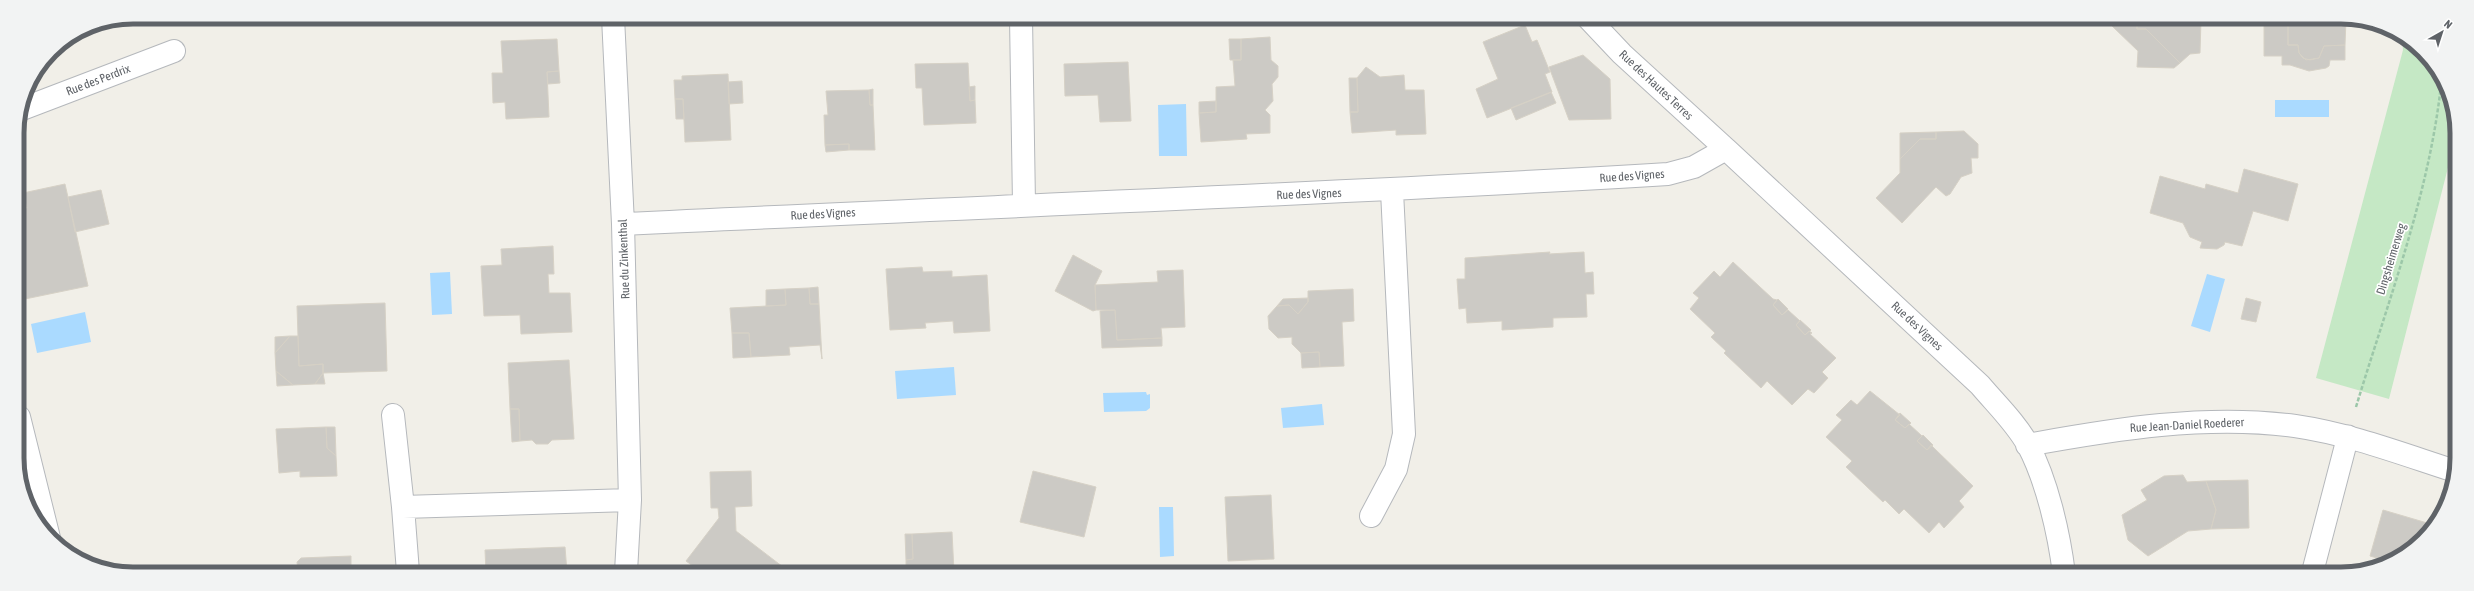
<svg xmlns="http://www.w3.org/2000/svg" width="2474" height="591" viewBox="0 0 2474 591" font-family="'Asap Condensed',sans-serif">
<style>
.green{fill:#c5e8c5}
.water{fill:#aadaff}
.building{fill:#cccac5;stroke:#d6d1c6}
.lines{fill:none;stroke-linecap:round;stroke-linejoin:round}
.lane-casing{stroke:#b5b8bc;stroke-width:23}
.street-casing{stroke:#b5b8bc;stroke-width:24}
.path{stroke:#9cc7a9;stroke-width:2.5;stroke-dasharray:4 2;stroke-linecap:butt}
.lane{stroke:#fff;stroke-width:21}
.street{stroke:#fff;stroke-width:22}
.labels{text-anchor:middle;stroke-width:3.5;stroke-linejoin:round;paint-order:stroke}
.street-label{font-size:12px;fill:#5f6368;stroke:#fff}
.rim{fill:none;stroke:#5f6368;stroke-width:5}
</style>
<rect width="100%" height="100%" fill="#f1efe8"/>
<path class="green" d="M2402 40 2423 51 2455 110V140L2389 399 2316 378 2403 50Z"/>
<path class="water" d="M2275 100H2329V117H2275Z
M1186 104 1187 156H1159L1158 105Z
M450 272 452 314 432 315 430 273Z
M2207 274 2225 279 2210 332 2191 326Z
M85 312 91 342 37 353 31 324Z
M954 367 956 395 897 399 895 371Z
M1146 392 1147 395 1150 394V408L1146 411 1104 412 1103 393Z
M1322 404 1324 425 1283 428 1281 408Z
M1159 507H1173L1174 556 1160 557Z
M465 568V572H442V569Z"/>
<path class="building" d="M2119 19H2137V29H2146L2180 63 2174 68 2137 67 2138 51 2112 26Z
M2137 19H2201L2200 53 2190 54 2180 63 2146 29H2137Z
M2264 19H2346L2345 45 2324 46 2319 58 2306 60 2299 53 2298 45H2288V20Z
M2288 20V45H2298L2299 53 2303 58 2310 60 2319 58 2324 46 2345 45V60H2330L2329 66 2326 68 2309 71 2290 65H2282V56H2264V21Z
M1525 25 1532 42 1537 40 1550 72 1545 74 1552 92 1487 118 1476 89 1498 79 1483 42Z
M1270 37 1271 60 1278 66V77L1272 84 1273 101 1265 110 1270 115V133L1246 134 1247 139 1201 142 1199 113 1216 112V87L1235 86 1233 60H1241V39Z
M557 39 559 71 547 72 549 117 506 119 505 102 493 103 492 73H503L501 41Z
M1229 39H1241V60H1230Z
M1583 55 1610 79 1611 119 1569 120 1549 67Z
M1128 62 1131 121 1100 122 1098 95 1065 96 1064 64Z
M968 63 970 101 975 100 976 123 924 125 922 88H916L915 64Z
M1366 67 1380 77 1404 75 1405 90H1424L1426 134 1396 135V130L1352 133 1350 112H1358L1357 78Z
M559 71 560 83 548 84 547 72Z
M728 74 731 140 685 142 683 99H675L674 80H682V76Z
M1349 78H1357L1358 112H1350Z
M742 81 743 103 729 104 728 82Z
M975 86V100L970 101 969 87Z
M873 89V105H870L869 90Z
M869 90 870 105H873L875 150H849V144L825 145 824 115H828L826 91Z
M1551 92 1556 103 1516 120 1511 108Z
M675 99H683L684 119H676Z
M1216 101V112L1199 113V102Z
M1964 131 1978 144V158H1971L1972 173 1961 177 1950 194 1946 196 1936 187 1902 223 1876 198 1900 173V159L1920 139H1936V132Z
M1936 132V139H1920L1900 159V133Z
M849 144V150L826 152 825 145Z
M2244 169 2298 184 2288 221 2253 211 2242 246 2225 242 2224 245 2217 249 2200 248 2202 242 2190 237 2183 223 2150 213 2160 176 2205 189 2206 184 2238 193Z
M65 184 88 286 25 299 18 268V210L27 208 23 193Z
M101 190 109 224 75 232 68 197Z
M553 246 554 274H548L549 293H570L572 332 521 334 520 315 484 316 481 266 502 265 501 249Z
M1550 252 1549 254 1584 252 1585 273 1593 272 1594 294H1586L1587 317 1553 318V327L1502 330V321L1467 323 1466 308 1459 309 1457 279H1465V258Z
M1073 255 1102 271 1095 285 1096 310 1093 311 1055 291Z
M1733 262 1773 299 1777 300 1773 305 1782 315 1788 310 1800 321 1796 325 1805 335 1809 331 1812 333 1810 334 1836 358 1822 372 1828 378 1814 393 1808 389 1792 405 1767 381 1761 388 1724 353 1726 351 1711 337 1715 333 1690 309 1699 298 1693 293 1714 271 1720 277Z
M922 267 923 272 952 271V277L987 275 990 331 954 333 953 321 925 323 926 328 890 330 886 269Z
M1183 270 1185 327 1161 328 1162 338 1117 340 1115 310H1096L1095 285 1158 282 1157 271Z
M818 287 819 304H810L809 288Z
M809 288 810 304H819L822 359 820 345 789 347 790 355 751 357 749 333H732L730 308 786 305 785 289Z
M785 289 786 305 766 306V290Z
M1353 289 1354 321 1342 322 1344 366 1320 367 1319 352 1301 353 1292 344V337L1278 338 1269 329 1268 316 1277 306 1289 305 1298 314 1308 302V291Z
M1308 298V302L1298 314 1289 305 1277 306 1283 299Z
M2246 298 2261 302 2256 322 2241 319Z
M1778 299 1788 309 1782 315 1773 305Z
M385 303 387 371 323 373V364L299 366 297 306Z
M1115 310 1117 340 1162 338V346L1102 348 1100 311Z
M1800 320 1811 330 1805 335 1796 325Z
M732 333H749L751 357 733 358Z
M290 336H298L299 366 323 364V373L315 384 293 385 276 371 275 353Z
M290 336 275 353V337Z
M1319 352 1320 367 1302 368 1301 353Z
M569 360 574 439 552 440 548 444H536L532 440 520 441 519 409H510L508 363Z
M276 371 293 385 277 386Z
M323 373 325 384H315Z
M1870 391 1900 415 1895 420 1905 428 1909 424 1922 436 1917 441 1927 450 1931 445 1934 448 1973 486 1959 501 1964 507 1944 528 1939 522 1929 533 1904 509 1899 514 1885 500 1883 502 1846 467 1852 461 1826 437 1842 420 1836 415 1851 400 1857 405Z
M510 409H519L520 441 512 442Z
M1900 413 1911 423 1905 428 1895 420Z
M326 427 327 448 336 456 337 476 300 477V471L279 473 276 429Z
M326 427H335L336 456 327 448Z
M1923 435 1933 445 1927 450 1917 441Z
M751 471 752 506 735 507 736 531 787 570 785 572H701L686 561 719 518 718 508H711L710 472Z
M1033 471 1096 487 1084 537 1020 522Z
M2183 475 2187 482 2206 481 2216 510 2211 529 2188 531 2148 556 2128 540 2122 515 2147 500 2141 490 2164 476Z
M2248 480 2249 528 2211 529 2216 510 2206 481Z
M1271 495 1274 559 1228 561 1225 497Z
M2383 510 2434 525 2417 545 2391 562 2370 556Z
M952 532 954 572H906V560L913 559 912 534Z
M905 534H912L913 559 906 560Z
M565 547 567 572H486L485 550Z
M351 556V572H298L297 562 301 558Z"/>
<g class="lines">
<g class="lane-casing">
<path id="lane" d="M2312 574 2348 436"/>
</g>
<g class="street-casing">
<path id="street" d="M613 17 623 224 630 500 626 572
M1021 18 1024 204
M1588 18 1622 54 1726 149
M22 109 174 51
M623 224C972 207 1320 195 1668 174L1694 167 1726 149 1980 385C1996 404 2016 423 2028 445 2047 481 2059 533 2064 574
M393 415 403 507 630 500
M19 417 49 538
M2027 445C2115 429 2206 414 2295 426 2350 434 2402 454 2455 471
M403 507 408 572
M1371 516 1396 469 1404 434 1392 191"/>
</g>
<path class="path" d="M2356 407C2388 301 2429 195 2441 85"/>
<use href="#lane" class="lane"/>
<use href="#street" class="street"/>
</g>
<g class="labels">
<g class="street-label">
<text transform="translate(98 80) rotate(-21)" y="4">Rue des Perdrix</text>
<text transform="translate(1656 85) rotate(43)" y="4">Rue des Hautes Terres</text>
<text transform="translate(1632 176) rotate(-4)" y="4">Rue des Vignes</text>
<text transform="translate(1309 194) rotate(-2)" y="4">Rue des Vignes</text>
<text transform="translate(823 214) rotate(-3)" y="4">Rue des Vignes</text>
<text transform="translate(624 259) rotate(-92)" y="4">Rue du Zinkenthal</text>
<text transform="translate(2391 259) rotate(-73)" y="4">Dingsheimerweg</text>
<text transform="translate(1917 326) rotate(43)" y="4">Rue des Vignes</text>
<text transform="translate(2187 425) rotate(-3)" y="4">Rue Jean-Daniel Roederer</text>
</g>
</g>
<path d="M0 0H2474V591H0ZM133 24H2341A109 109 0 0 1 2450 133V458A109 109 0 0 1 2341 567H133A109 109 0 0 1 24 458V133A109 109 0 0 1 133 24Z" fill="#f2f3f3" fill-rule="evenodd"/>
<path class="rim" d="M133 24H2341A109 109 0 0 1 2450 133V458A109 109 0 0 1 2341 567H133A109 109 0 0 1 24 458V133A109 109 0 0 1 133 24Z"/>
<g transform="translate(2442 32) rotate(39)" stroke="#ffffff" stroke-width="3" paint-order="stroke">
<path d="M0-3L7 15L0 10L-7 15Z" fill="#5f6368"/>
<text y="-6" font-size="11" font-weight="bold" text-anchor="middle" fill="#5f6368">N</text>
</g>
</svg>
